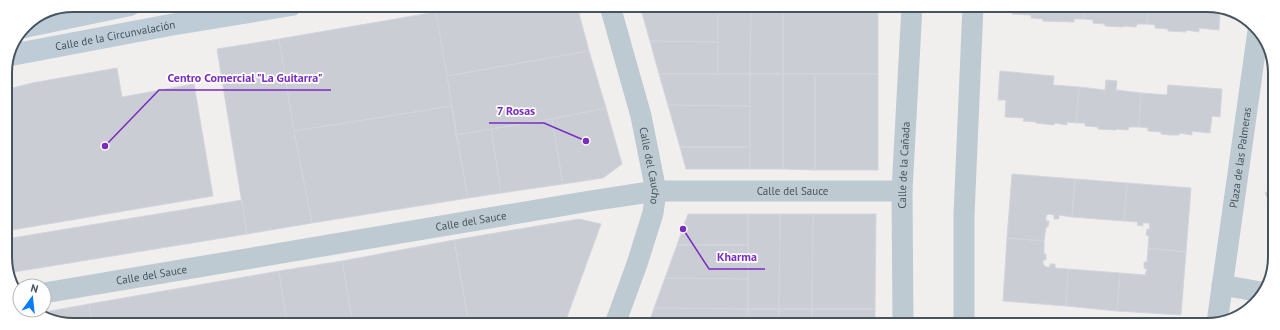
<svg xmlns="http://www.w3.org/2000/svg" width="1280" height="330" viewBox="0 0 1280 330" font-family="'PT Sans',sans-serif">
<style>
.building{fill:#caced4;stroke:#d2d5db}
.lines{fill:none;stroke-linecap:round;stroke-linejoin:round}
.street{stroke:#bdcad2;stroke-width:21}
.secondary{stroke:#bdccd7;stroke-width:22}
.labels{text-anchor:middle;stroke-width:3.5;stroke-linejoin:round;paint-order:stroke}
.street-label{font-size:11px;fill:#45545e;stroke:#fff}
.rim{fill:none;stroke:#45545e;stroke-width:2}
.leader{fill:none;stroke:#7b2cbf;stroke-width:1.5}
.callout-dot{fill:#7b2cbf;stroke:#fff;stroke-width:1.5}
.callout-label{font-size:12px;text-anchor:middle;font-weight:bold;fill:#7b2cbf;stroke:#fff;stroke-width:3.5;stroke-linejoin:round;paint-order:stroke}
</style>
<rect width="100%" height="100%" fill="#f1eeee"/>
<path class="building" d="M477 5 577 6 589 51 447 76 436 12Z
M640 6H718V42L650 41Z
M718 6H751L750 74H718Z
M751 6H783V74H750Z
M783 6H878V74H783Z
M1013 6H1085L1084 19H1074V22L1043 21V19L1031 18V15L1012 14Z
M1085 6H1148L1147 24H1137L1136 27 1123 26V27L1105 26V24L1093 23V20L1084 19Z
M1148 6H1220L1229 11 1228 14 1220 13 1219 30 1199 28V32L1186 30V32L1168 31V29L1155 28V25L1147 24Z
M436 12 452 106 294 131 279 39Z
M279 39 294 131 312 223 247 234 217 49Z
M650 41 718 42V74H659Z
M589 51 606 108 552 119 456 135 447 76Z
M117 68 122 97 194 84 213 196 6 231 5 90 32 83Z
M1000 71 1054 76 1053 85 1079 87 1076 123 1067 122V125L1054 123V125L1036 123V122L1023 121 1024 118 1005 117 1006 100H998Z
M659 74H750V106L668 105Z
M750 74H783V169H750Z
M783 74H815V170L783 169Z
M815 74H878V170H815Z
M1106 80 1117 81 1116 90 1141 93 1139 127H1129L1128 130 1116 129V130L1098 129V127L1085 126V123H1076L1079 87 1105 90Z
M1168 85 1222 89 1220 117 1212 116 1210 133 1192 131V135L1179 133V135H1170L1161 134V132L1148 131V128L1139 127 1141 93 1167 95Z
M668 105 750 106V147H680Z
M452 106 468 198 312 223 294 131Z
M606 108 622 164 603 178 563 184 552 119Z
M552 119 563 184 501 193 491 129Z
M491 129 501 193 468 198 456 135Z
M680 147H750V169H686Z
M1012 174 1075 179 1072 217 1059 215V219H1054V215L1048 214 1046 216V221H1049L1048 227H1046L1044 241 1007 238Z
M1075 179 1127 183 1124 221 1072 217Z
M1127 183 1191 188 1186 252 1148 248 1149 236 1146 235 1147 229H1150L1149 223H1143V226L1137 225 1138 222 1124 221Z
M1274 189V220L1267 203 1269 202 1265 193Z
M242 200 247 234 8 273 6 270V239Z
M688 214H748V245H677Z
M748 214H780L779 309H748Z
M780 214H813L812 309H779Z
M813 214H876L875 309H812Z
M579 219 601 224 567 317 556 319 557 324H544L543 321 529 324H469L454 240Z
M1007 238 1044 241V254H1046V260H1043V264L1046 267H1050V264H1055V268L1068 269 1066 306 1003 301Z
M454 240 469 324H353L342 261Z
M677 245H748V279L665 278Z
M1148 248 1186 252 1181 315 1117 311 1120 273 1145 275 1147 269 1144 268V262H1147Z
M342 261 353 324H287L279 271Z
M1068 269 1120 273 1117 311 1066 306Z
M279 271 287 324H92L89 304Z
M665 278 748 279V309L654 308Z
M89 304 92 324H60L39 313Z
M654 308 748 309 747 324H649Z
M748 309H779V324H747Z
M779 309H812V324H779Z
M812 309H875V325L812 324Z"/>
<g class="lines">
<g class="street">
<path id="s1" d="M610 6 641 116 656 191 653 213 637 264 615 324"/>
<path d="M1222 285 1261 292"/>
<path id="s2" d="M44 293 590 201 656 191H902"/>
<path id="s3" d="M1217 323 1258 31"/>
<path id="s4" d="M903 325 902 191 912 6"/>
<path d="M964 325V215L973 6"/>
</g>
<g class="secondary">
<path d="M24 27 130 5"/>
<path id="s5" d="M11 55 170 25 291 5"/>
</g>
</g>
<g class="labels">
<g class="street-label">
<text dy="4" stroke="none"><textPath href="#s5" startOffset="106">Calle de la Circunvalación</textPath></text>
<text dy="4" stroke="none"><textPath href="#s3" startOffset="167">Plaza de las Palmeras</textPath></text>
<text dy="4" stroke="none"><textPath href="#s4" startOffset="160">Calle de la Cañada</textPath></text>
<text dy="4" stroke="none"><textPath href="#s1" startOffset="165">Calle del Caucho</textPath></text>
<text dy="4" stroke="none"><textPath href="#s2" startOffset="757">Calle del Sauce</textPath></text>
<text dy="4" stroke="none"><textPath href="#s2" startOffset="433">Calle del Sauce</textPath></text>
<text dy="4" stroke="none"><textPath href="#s2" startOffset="109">Calle del Sauce</textPath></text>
</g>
</g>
<path d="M0 0H1280V330H0ZM73 12H1207A61 61 0 0 1 1268 73V257A61 61 0 0 1 1207 318H73A61 61 0 0 1 12 257V73A61 61 0 0 1 73 12Z" fill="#fff" fill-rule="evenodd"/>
<path class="rim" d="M73 12H1207A61 61 0 0 1 1268 73V257A61 61 0 0 1 1207 318H73A61 61 0 0 1 12 257V73A61 61 0 0 1 73 12Z"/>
<path class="leader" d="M105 146L159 90H331M586 141L544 123H489M683 229L709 269H765"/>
<g class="callout-dot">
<circle cx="105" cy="146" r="4"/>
<circle cx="586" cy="141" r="4"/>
<circle cx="683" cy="229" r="4"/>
</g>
<g class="callout-label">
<text x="245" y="82">Centro Comercial "La Guitarra"</text>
<text x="516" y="115">7 Rosas</text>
<text x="737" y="261">Kharma</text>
</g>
<g transform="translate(32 298) rotate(15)"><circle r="19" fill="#ffffff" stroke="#b5bbbf"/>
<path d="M0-3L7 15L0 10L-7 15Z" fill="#077ff3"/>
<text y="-6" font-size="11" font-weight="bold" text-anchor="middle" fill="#45545e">N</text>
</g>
</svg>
